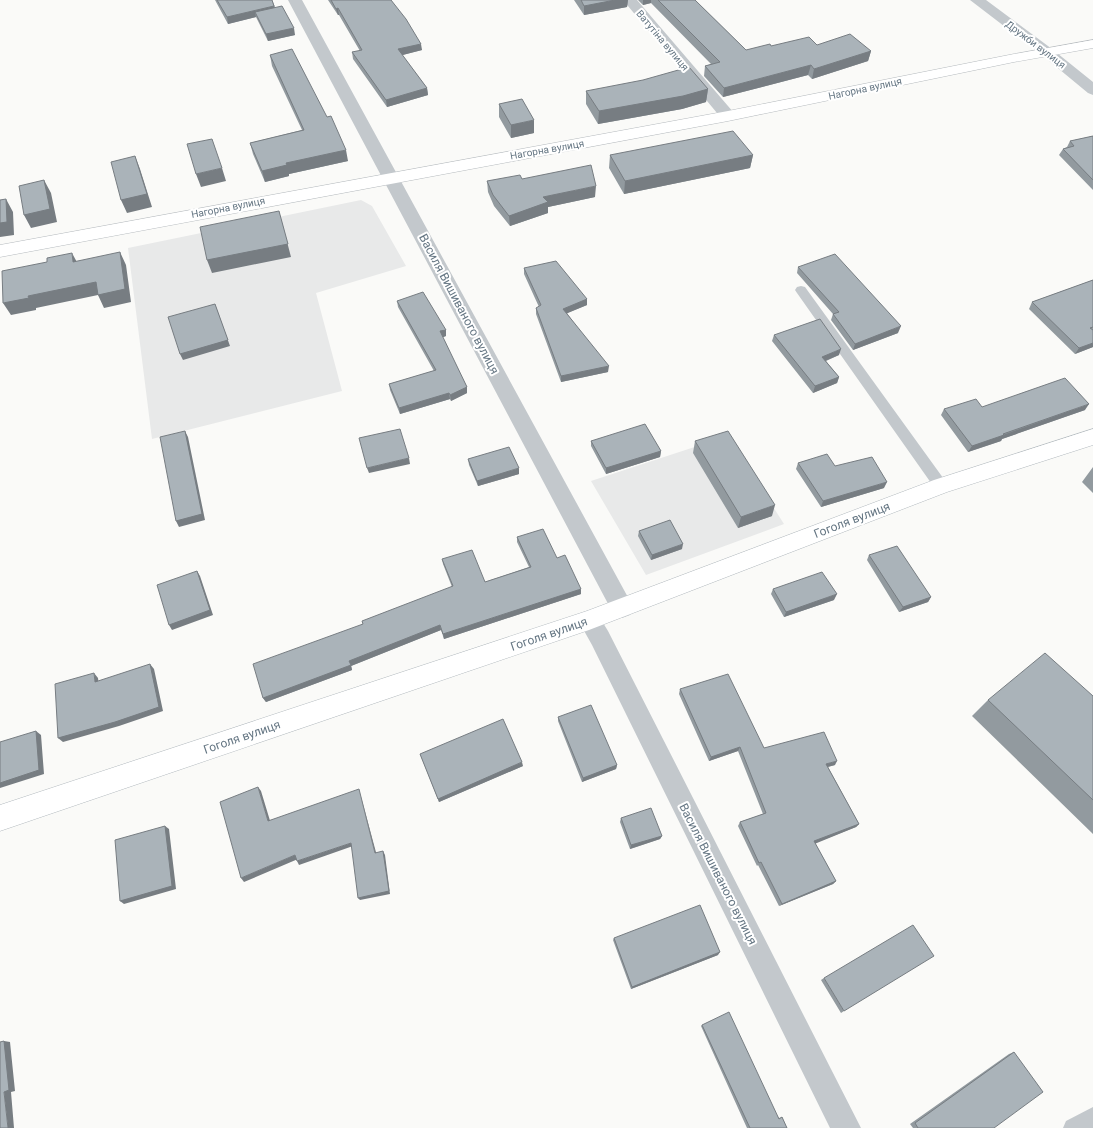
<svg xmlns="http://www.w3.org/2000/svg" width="1093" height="1128" viewBox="0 0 1093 1128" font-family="Roboto,sans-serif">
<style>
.built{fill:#e8e9e9}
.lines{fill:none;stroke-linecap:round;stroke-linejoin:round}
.secondary-casing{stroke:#b3babf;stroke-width:1}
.primary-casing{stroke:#b5babe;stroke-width:1}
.service{fill:#c3c8cc;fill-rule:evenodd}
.minor{fill:#c3c8cc;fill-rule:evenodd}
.tertiary{fill:#c3c8cc;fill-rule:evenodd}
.secondary{fill:#fff;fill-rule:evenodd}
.primary{fill:#fff;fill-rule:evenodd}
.wall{fill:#929a9f}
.shaded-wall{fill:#777d82}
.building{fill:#aab3b9;stroke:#777d82}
.labels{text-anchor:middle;stroke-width:4;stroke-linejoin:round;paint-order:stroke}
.far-street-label{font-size:10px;fill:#657683;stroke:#fff}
.street-label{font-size:12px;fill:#657683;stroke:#fff}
</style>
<rect width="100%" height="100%" fill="#fafaf8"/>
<path class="built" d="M361 200 372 206 406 266 316 293 342 391 152 439 128 248Z
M728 436 784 524 646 575 591 481Z"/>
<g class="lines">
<g class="secondary-casing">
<path id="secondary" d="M1093 429V445L947 492 589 630 0 831V805L587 611 934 480Z"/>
</g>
<g class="primary-casing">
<path id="primary" d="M1093 40V48L1014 62 728 121 0 257V245L728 111 1014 54Z"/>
</g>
<path class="service" d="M801 286 805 287 946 482 948 486 946 490 941 492 936 490 797 293 795 290 797 287Z
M1093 1107V1128H1063L1066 1121Z"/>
<path class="minor" d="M623 0H637L734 113 736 116 734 119 728 121 722 119Z
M970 0H986L1052 49 1093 82V95L1088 93 1042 55Z"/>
<path class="tertiary" d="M288 0H302L630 601 633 608 630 615 622 618 614 615Z
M589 610 597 613 608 631 861 1128H830L592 645 578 620 581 613Z"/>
<use href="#secondary" class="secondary"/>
<use href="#primary" class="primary"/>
</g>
<path class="wall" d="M215 0H272L275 7 295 35 268 41 256 17 228 24Z
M328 0H391L422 50 402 55 427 88 428 95 387 107 353 59 352 52 360 51 339 15H338Z
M574 0H628L627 7 584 15Z
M638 0H695L746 50 771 46 817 45 871 51 868 61 812 79 808 75 723 97 704 76 705 66 711 64 651 3 643 5Z
M270 55 348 161 289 174V176L265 182 253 154 250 143 302 130 272 66Z
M708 89 706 102 682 109 598 124 586 104V91Z
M499 104 534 133 511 138 499 117Z
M1093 136V190L1059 155 1063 149 1067 147 1070 141Z
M610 155H753L750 168 624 194 609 168Z
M522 179 595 197 548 207V213L510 226 494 206 488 192 487 181Z
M798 267 898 333 853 350 831 320 833 314 797 273Z
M524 268 587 299V305L567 313 608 372 561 382 536 314V308L539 307 524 274Z
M1093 280V347L1075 354 1029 309 1032 302Z
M397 301 446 330V336L442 337 467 387V393L451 401 450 399 400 414 390 390 389 384 434 371 398 307Z
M774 335 839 355 826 361 839 377 837 383 813 393 772 341Z
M982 407 1085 410 1002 439 1001 441 968 452 941 415 944 409Z
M591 441 661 451 660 457 606 474 591 446Z
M695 441 772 516 738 528 693 453Z
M468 459 519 474 478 486 469 465Z
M798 463 884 488 821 507 796 469Z
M1093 467V493L1082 482Z
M639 531 682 549 651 560 638 536Z
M517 537 557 558 581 594 444 639 441 630 351 666 352 670 266 702 263 698 363 624 452 587 443 564 442 559 485 582 529 567 517 542Z
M869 555 931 597 928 602 899 612 867 560Z
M773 589 834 600 784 617 771 594Z
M680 689 764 748 835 765 828 767 859 824 856 827 815 843 836 881 833 884 779 906 758 865 757 866 738 826 740 822 763 814 738 751 709 761 679 694Z
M1093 696V834L972 716 988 700Z
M558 717 617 765 616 769 582 782 558 721Z
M420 754 523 766 439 802Z
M621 818 662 836 660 839 630 849 620 822Z
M614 938 718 955 631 989 613 940Z
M824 978 844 1011 841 1013 821 980Z
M702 1025 779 1118 782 1117 787 1128H747L701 1026Z
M1014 1052 994 1128H913L910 1124 1009 1054Z"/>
<path class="shaded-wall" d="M615 0H628L627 7 584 15V6Z
M643 0H651V3L643 5Z
M274 6 276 12H255L256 17 228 24 227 17Z
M338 8 339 15H338L336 9Z
M294 28 295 35 268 41 266 34Z
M421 44 422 50 399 56 398 49Z
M871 51 868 61 812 79 814 69Z
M811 65 808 75 723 97 724 88Z
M427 88 428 95 387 107 386 100Z
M708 89 706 102 682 109 598 124 599 111Z
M534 120V133L511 138V125Z
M346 150 348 161 289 174V176L265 182 262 171 286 163Z
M753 155 750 168 624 194 625 181Z
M135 156 140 169 152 207 127 213 121 200Z
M222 168 226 181 201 187 196 174Z
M44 180 51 193 57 222 31 228 24 215Z
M596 186 595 197 548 207V213L510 226 509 216 543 197Z
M6 199 13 212 14 235 0 237V223Z
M279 211 291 257 212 273 207 260Z
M120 252 126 265 131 302 104 308 98 295 36 308V310L11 315 3 303 28 296Z
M72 253 79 266 73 262Z
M587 299V305L563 315V309Z
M215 304 230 346 183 360 180 354Z
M901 326 898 333 853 350 855 344Z
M446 330V336L441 338 440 331Z
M1093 343V347L1075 354 1079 348Z
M841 349 839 355 820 363 822 357Z
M609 366 608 372 561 382V376Z
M839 377 837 383 813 393 815 386Z
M467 387V393L451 401 450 395Z
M449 393 450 399 400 414 399 408Z
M1089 404 1085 410 1002 439 1001 441 968 452 972 446Z
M185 431 188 437 205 520 179 527 176 521Z
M661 451 660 457 606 474V468Z
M409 458 410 464 369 473 367 468Z
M519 468V474L478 486 477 481Z
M887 482 884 488 821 507 823 501Z
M775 505 772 516 738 528 741 517Z
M683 544 682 549 651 560 652 555Z
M197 571 200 576 213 615 172 630 169 625Z
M581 589V594L444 639 443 634Z
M837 594 834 600 784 617 786 612Z
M931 597 928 602 899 612 903 607Z
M440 625 441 630 351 666 349 661Z
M150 664 154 669 163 711 119 726 63 742 58 738Z
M351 665 352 670 266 702 263 698Z
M94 673 98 678 99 687 95 682Z
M36 731 41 735 44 774 0 788V783Z
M740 747 738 751 709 761 711 757Z
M837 761 835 765 823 768 826 764Z
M522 762 523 766 439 802 438 799Z
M617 765 616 769 582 782 583 778Z
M258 787 261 791 271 824 268 821Z
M359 789 360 793 377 856 375 853Z
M859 824 856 827 812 845 814 841Z
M165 826 169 829 176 889 124 904 120 901Z
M662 836 660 839 630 849 631 845Z
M351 843 353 846 299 865 297 861Z
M383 851 385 855 390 894 360 900 358 898Z
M295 855 298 859 244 882 241 878Z
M836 881 833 884 779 906 782 904Z
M720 952 718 955 631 989 632 987Z
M4 1041 10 1042 15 1091 11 1092 14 1128H8L4 1092Z"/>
<path class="building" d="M217 0H272L274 6 227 17Z
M331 0H391L406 19 421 44 398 49 427 88 386 100 352 52 362 50 338 8 336 9Z
M581 0H615L584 6Z
M658 0H695L746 50 770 44 771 46 809 37 817 45 850 34 871 51 814 69 811 65 724 88 705 66 720 62Z
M282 6 294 28 266 34 255 12Z
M292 49 327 117 331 116 346 150 286 163 287 165 262 171 250 143 304 130 270 55Z
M689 67 708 89 683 96 599 111 586 91 643 80Z
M522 99 534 120 511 125 499 104Z
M733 131 753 155 625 181 610 155Z
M1093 136V180L1063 149 1074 146 1070 141Z
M212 139 222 168 196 174 187 144Z
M135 156 147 194 121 200 111 162Z
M591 165 596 186 543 197 548 202 509 216 493 195 487 181 520 175 522 179Z
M44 180 50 209 24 215 19 186Z
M6 199 7 222 0 223V200Z
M279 211 288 244 207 260 200 227Z
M120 252 125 289 98 295 96 282 28 296 29 298 3 303 2 271 47 262V258L72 253 73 262Z
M835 254 901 326 855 344 833 314 839 312 798 267Z
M556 261 587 299 563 309 609 366 561 376 536 308 541 305 524 268Z
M1093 280V327L1090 328 1093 330V343L1079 348 1032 302Z
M423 292 446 330 440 331 467 387 450 395 449 393 399 408 389 384 436 370 397 301Z
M215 304 228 340 180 354 168 317Z
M820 319 841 349 822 357 839 377 815 386 774 335Z
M1065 378 1089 404 1003 434 1004 435 972 446 944 409 976 399 982 407Z
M645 424 661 451 606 468 591 441Z
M400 429 409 458 367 468 359 438Z
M185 431 202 514 176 521 160 437Z
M728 431 775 505 741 517 695 441Z
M509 447 519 468 477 481 468 459Z
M827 454 835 466 872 457 887 482 823 501 798 463Z
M670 520 683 544 652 555 639 531Z
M543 529 557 558 565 555 581 589 443 634 440 625 349 661 351 665 263 698 253 664 363 624 362 621 453 586 442 559 472 550 485 582 531 567 517 537Z
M897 546 931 597 903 607 869 555Z
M197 571 210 610 169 625 157 585Z
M822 572 837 594 786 612 773 589Z
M1045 653 1093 696V800L988 700Z
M150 664 159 707 115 722 58 738 55 684 94 673 95 682Z
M728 674 764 748 824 732 837 761 826 764 859 824 814 841 836 881 782 904 761 862 759 863 740 822 766 813 740 747 711 757 680 689Z
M591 705 617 765 583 778 558 717Z
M503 719 522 762 438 799 420 754Z
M36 731 39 770 0 783V742Z
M258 787 268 821 359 789 375 853 383 851 389 891 358 898 351 843 297 861 295 855 241 878 220 802Z
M651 808 662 836 631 845 621 818Z
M165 826 172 886 120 901 115 840Z
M700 905 720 952 632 987 614 938Z
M913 925 934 956 844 1011 824 978Z
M729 1012 779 1119 782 1117 787 1128H750L702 1025Z
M4 1041 9 1090 4 1092 8 1128H0V1042Z
M1014 1052 1043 1092 994 1128H918L915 1123Z"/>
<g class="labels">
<g class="far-street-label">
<text transform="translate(663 40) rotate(50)" y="4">Ватутіна вулиця</text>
<text transform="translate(1036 44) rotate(37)" y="4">Дружби вулиця</text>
<text transform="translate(865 88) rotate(-12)" y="4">Нагорна вулиця</text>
<text transform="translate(547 149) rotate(-10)" y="4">Нагорна вулиця</text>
<text transform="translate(228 207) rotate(-11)" y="4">Нагорна вулиця</text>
</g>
<g class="street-label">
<text transform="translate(459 304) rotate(62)" y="4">Василя Вишиваного вулиця</text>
<text transform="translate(852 520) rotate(-21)" y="4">Гоголя вулиця</text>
<text transform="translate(549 634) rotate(-19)" y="4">Гоголя вулиця</text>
<text transform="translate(242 737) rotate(-19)" y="4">Гоголя вулиця</text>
<text transform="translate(718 874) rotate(63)" y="4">Василя Вишиваного вулиця</text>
</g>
</g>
</svg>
